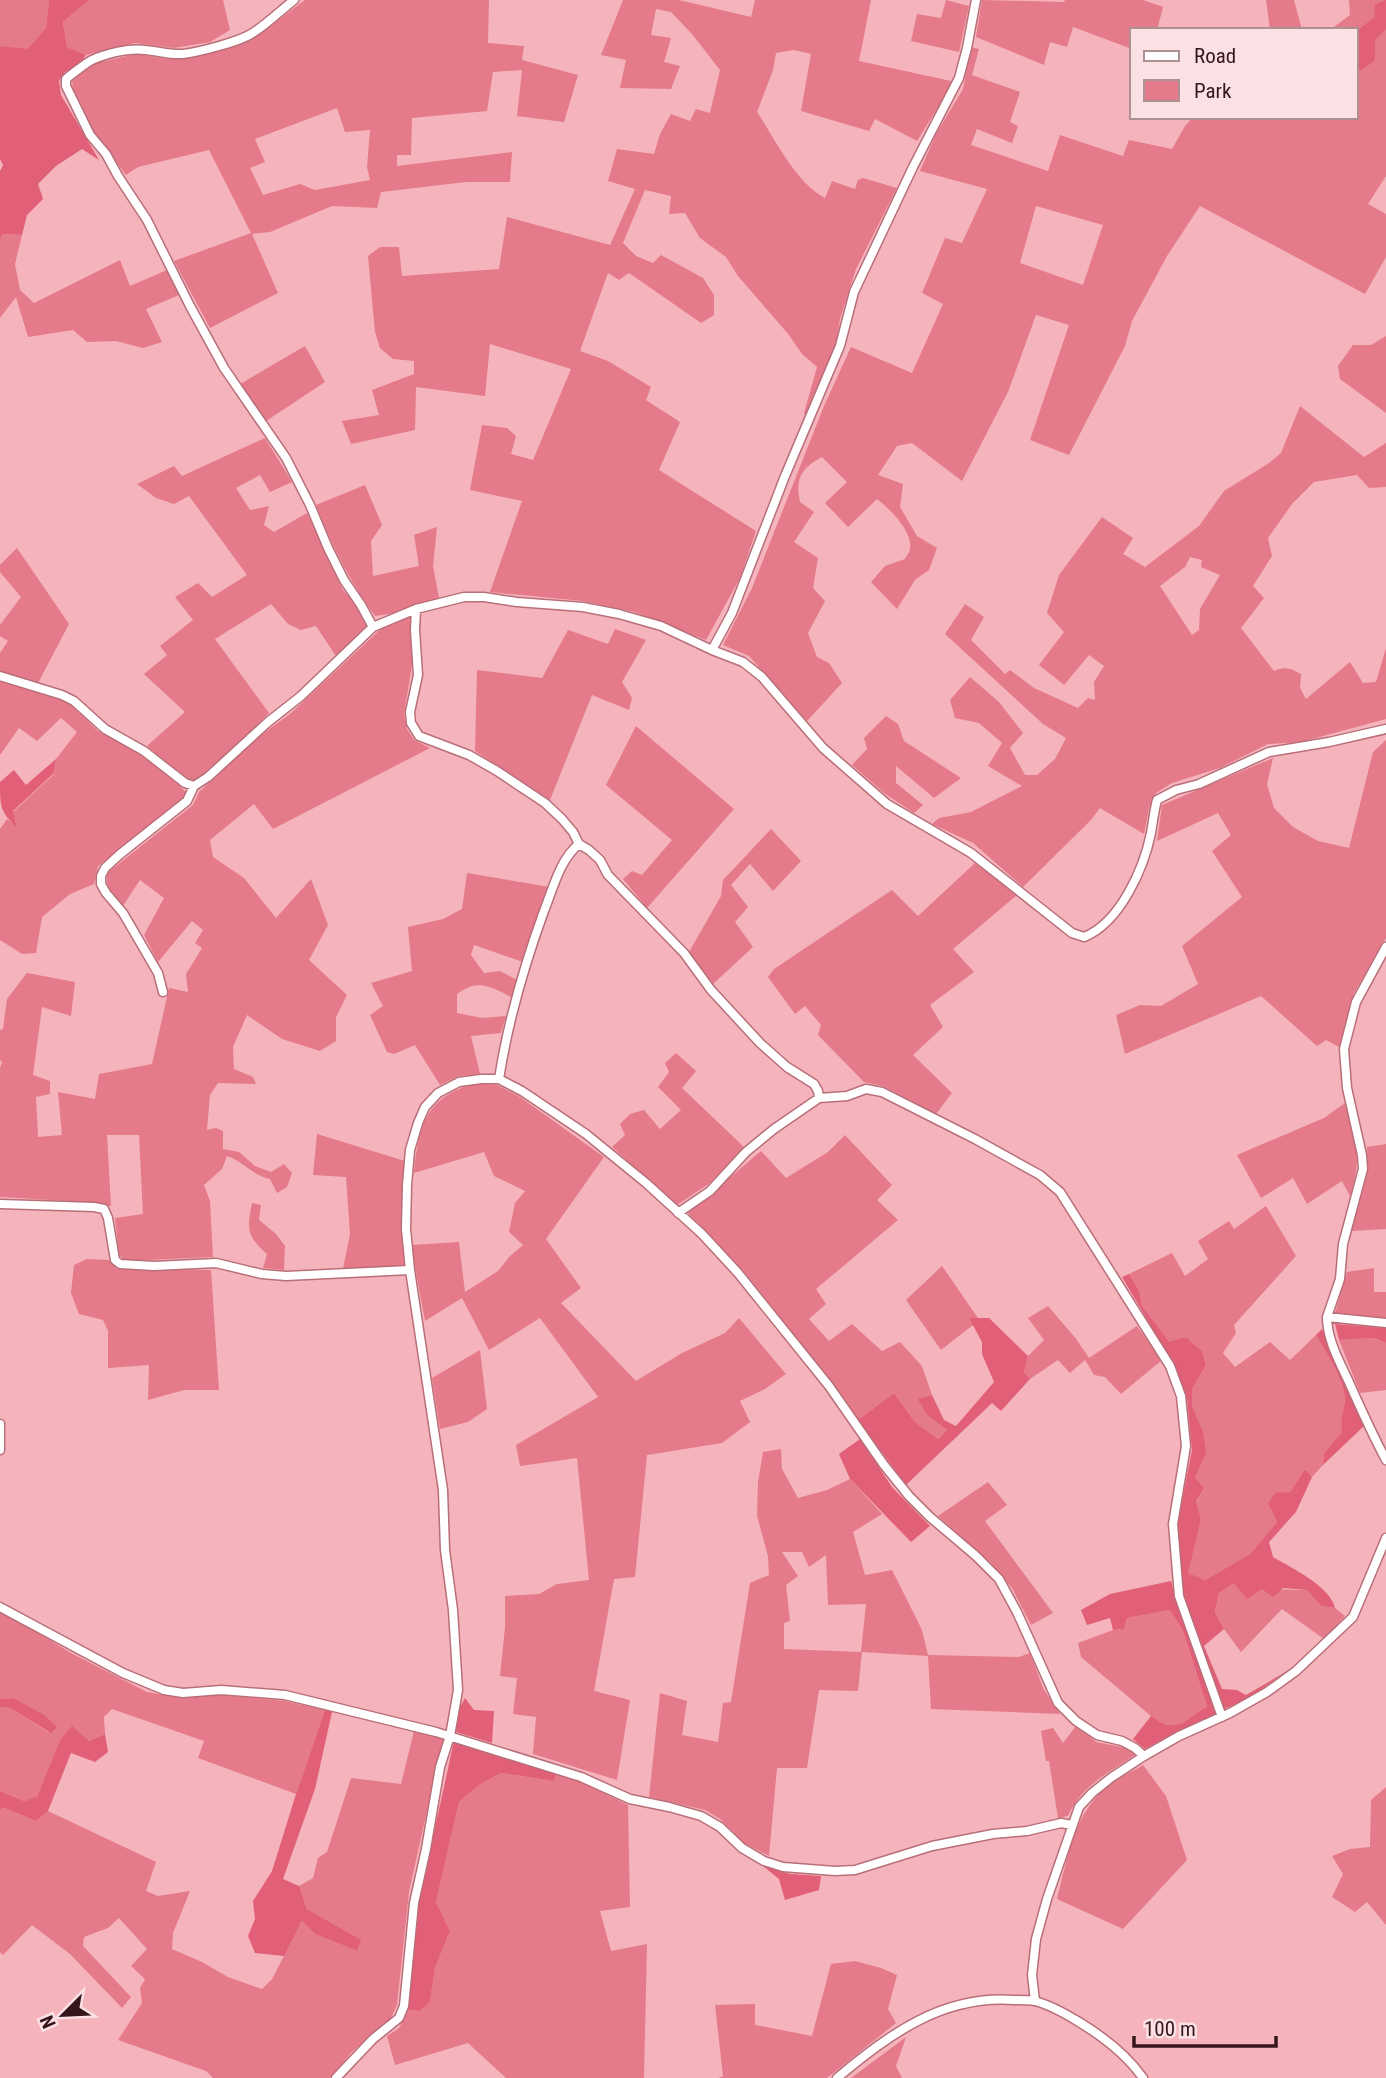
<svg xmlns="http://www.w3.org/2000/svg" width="1386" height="2078" viewBox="0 0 1386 2078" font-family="'Roboto Condensed',sans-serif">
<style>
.green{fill:#e47a8a;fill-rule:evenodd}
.forest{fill:#e15f77}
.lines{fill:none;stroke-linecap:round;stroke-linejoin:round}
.minor-casing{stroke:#b96e78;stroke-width:11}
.minor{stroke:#fff;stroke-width:8}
</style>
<rect width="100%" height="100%" fill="#f5b4bb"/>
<path class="green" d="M0 0H49L46 28 28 50 0 46Z
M89 0H223L230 30 210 42 174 48 135 43 86 55 67 47 63 22Z
M305 0H489L488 43 524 46 522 60 578 75 564 122 517 116 522 70 493 72 487 111 412 118 411 155H397V166L512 152 510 182H466L381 192 377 208 332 206 270 232 252 234 278 293 210 328 174 261 251 233 209 150 138 167 126 175C107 149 75 113 72 81L92 64 136 54 167 59 196 57 250 41ZM337 108 345 132 370 130 367 167 370 180 315 190 300 184 263 195 250 168 265 162 255 139Z
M623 0H679L751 17 755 0H871L859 61 951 81 947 93 917 141 875 119 869 131 801 111 811 54 794 50 776 53 773 70 757 112C775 139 796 183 825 198L832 181 855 189 858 180 863 178 897 188 856 269 840 319 836 345 806 417 804 413 817 367 802 354 789 335 738 276 726 257 700 238 685 213 669 214 671 196 645 190 623 243 636 256 653 263 661 255 703 278 714 295V315L701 323 629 273 619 280 608 273 580 351 608 361 651 387 646 400 680 422 659 470 756 531 740 578 706 640 635 612 583 601 490 592 522 501 470 490 482 425 507 428 516 436 511 454 533 460 571 369 490 344 485 396 416 387 415 430 351 444 342 421 379 415 372 390 414 374V361L393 359 380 348 375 332 368 256 380 247H399L402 276 499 269 507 217 610 245 635 189 608 181 617 149 654 154 660 134 671 114 690 121 696 109 710 113 720 70 692 34 671 12 656 9 651 35 671 38 664 62 680 66 671 89 620 88 626 60 601 55Z
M946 0 969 6 959 52 911 41 917 14 941 18Z
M982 0 1064 2 1065 0H1143L1163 7 1157 30H1132V49L1073 27 1067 47 1050 42 1044 65 976 37Z
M1266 0H1294L1302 30H1270Z
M1349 0H1384L1374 5 1376 17 1356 31V30H1330L1350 15Z
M1386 30V176L1368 204 1386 214V257L1365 294 1200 206 1167 256 1132 321 1125 346 1069 455 1030 440 1069 325 1036 315 1008 392 962 481 912 443 897 446 878 475 903 484 900 507 917 536 937 548 929 570 915 580 897 609 871 582 885 566 905 559C907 555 910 552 910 548 913 532 889 508 877 499L848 527 825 503 847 482 822 457C801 468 795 479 800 502L814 512 794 542 818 558 813 588 825 601 808 633 817 657 829 663 842 683 807 721 749 656 723 645 752 588 824 406 851 347 912 373 943 304 922 293 945 238 962 243 987 189 920 171 936 134 963 89 971 47 979 49 972 75 1020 92 1010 122 1018 126 1012 143 977 129 971 145 1048 171 1060 135 1123 156 1129 140 1172 149 1185 126 1193 117H1356V70H1362L1375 40ZM1036 206 1103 225 1083 285 1020 263Z
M3 234 22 235 15 264 20 290 34 303 120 260 130 286 167 270 179 295 146 309 162 342 143 348 116 341 87 342 73 330 28 337 16 297 0 318V239Z
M1386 336V413L1340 379 1338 366 1353 345H1371Z
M305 346 325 382 266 421 240 384Z
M1300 406 1364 457 1386 443V487L1369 488 1357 475 1314 482 1292 504 1268 538 1272 556 1253 586 1264 598 1241 628 1274 671C1285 666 1291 668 1301 674L1300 688 1306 699 1350 662 1363 683 1376 682 1386 648V719L1301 742 1268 744 1220 768 1172 783 1156 793 1149 808 1144 834 1100 808 1091 820 1023 887 973 843 932 824 939 818 971 812 1022 786 988 766 1002 743 979 723 955 718 950 700 970 677 999 702 1023 733 1010 748 1025 775H1037L1055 759 1066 738 1043 724 945 634 965 604 984 617 971 640 1005 674 1010 670 1034 688 1078 708 1088 698 1095 700 1094 682 1104 666 1089 655 1064 685 1039 665 1064 632 1047 613 1059 575 1102 517 1133 538 1123 554 1145 567 1199 526 1224 491 1269 463 1281 453ZM1190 557 1202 560 1201 567 1220 575 1200 609 1199 630 1192 635 1160 586 1185 567Z
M265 438 292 482 270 492 260 475 236 488 250 510 269 506 264 525 274 532 307 513 343 590 356 604 368 626 336 656 316 626 301 630 288 624 271 604 215 639 269 713 227 755 194 781 182 776 147 746 185 712 144 674 167 655 160 646 193 620 175 597 198 583 212 597 247 575 189 496 174 504 156 498 137 484 174 466 182 476Z
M365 485 382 525 371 541 373 576 419 566 414 535 437 527 433 566 439 598 396 613 375 616C350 582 331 544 316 505Z
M17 548 69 624 38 683 0 672V653L8 641 0 636V625L21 597 0 572V565Z
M412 613 410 631 414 653 404 714 407 729 414 740 430 748 273 829 254 804 210 840 213 857 244 878 276 918 311 879 328 925 309 960 347 995 336 1017V1041L320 1051 282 1039 247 1015 233 1047 234 1069 253 1077 256 1084 218 1083 210 1095 207 1130 216 1128 223 1131V1149L239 1152 255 1166 271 1172 284 1164 292 1173 287 1187 277 1193 270 1179C253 1176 243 1161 227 1156L222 1169 204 1185 210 1201 213 1257 125 1261 119 1255 115 1218 143 1214 139 1135H107L111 1206 84 1202 0 1197V1068L2 1062 0 1060V1030L3 1029 7 999 27 973 75 982 71 1016 42 1007 33 1075 50 1081V1094L36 1097 38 1137 62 1135 58 1092 95 1099 99 1074 152 1064 169 988 188 992 186 974 202 948 195 943 203 930 192 921 158 962 144 935 164 898 140 880 123 906C113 895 105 889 107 873L193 805 199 792 261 735 290 714 386 624Z
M615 629 646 640 622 682 632 698 629 710 592 695 550 800 475 751 477 670 542 678 568 630 608 644Z
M0 680 57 698 71 705 98 731 132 749 173 779 186 792 183 799 98 866 94 884 70 894 42 917 36 953 22 954 0 940V829L7 819 17 827 13 812 54 774 56 759 77 732 61 718 37 741 19 728 0 755Z
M886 716 898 724 904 741 961 778 934 798 896 766V783L923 805 914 813 884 793 852 765 867 749 864 738Z
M636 726 734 809 647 908 623 879 632 871 642 875 672 840 606 785Z
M1386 740V938L1354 993 1339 1047 1326 1040 1317 1046 1261 996 1125 1054 1116 1015 1140 1005 1161 1006 1198 984 1182 946 1242 897 1212 851 1231 835 1218 813 1157 841 1162 805 1273 758 1267 784 1274 808 1293 827 1318 841 1349 848 1373 752Z
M771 829 801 861 773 891 750 864 731 885 748 907 735 922 753 947 713 984 689 952 721 896 723 880Z
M975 863 1017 895 953 949 974 972 930 1005 943 1027 913 1055 952 1093 936 1114 883 1086 864 1082 818 1035 821 1025 805 1006 795 1014 768 977 774 969 892 890 918 916Z
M467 873 550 887 523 962 474 945 471 955 484 973 500 971 517 980 513 998C491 987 479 978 457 994V1013L482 1018 506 1016 501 1033 471 1036 480 1074 459 1076 440 1085 415 1045 394 1054 387 1052 370 1015 383 1006 371 983 412 971 408 927 443 919 462 909Z
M676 1053 696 1071 682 1088 744 1147 710 1183 677 1205 612 1147 625 1135 620 1124 630 1114 644 1110 660 1129 681 1110 658 1087 669 1072 665 1063Z
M476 1083 497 1085 520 1097 604 1157 546 1239 581 1288 561 1303 636 1381 682 1353 725 1333 739 1318 786 1374 765 1389 740 1401 750 1422 722 1443 647 1455 635 1577 614 1579 594 1691 630 1700 617 1780 533 1754 536 1717 513 1714 517 1678 500 1676 505 1627V1596L539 1594 557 1584 589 1580 577 1458 520 1466 516 1445 598 1397 540 1318 489 1350 462 1298 425 1321 411 1245 459 1242 465 1292 498 1271 510 1256 523 1245 509 1232 515 1203 525 1191 494 1176 484 1152 414 1173C419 1124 426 1097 476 1083Z
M1345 1103C1355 1141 1363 1156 1350 1196L1342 1181 1307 1204 1293 1178 1261 1198 1237 1155 1324 1118Z
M317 1134 405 1161 401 1227 406 1266 343 1269 350 1234 346 1177 313 1175Z
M845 1135 892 1185 877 1200 898 1220 816 1289 826 1304 809 1319 829 1341 852 1324 882 1351 900 1342 922 1366 932 1395 919 1399 927 1415 947 1430 938 1439 915 1422 894 1393 858 1420 812 1357 745 1273 688 1213 761 1151 786 1178 828 1152Z
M1386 1144V1229L1351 1231 1368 1170 1367 1147Z
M252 1203 261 1205 259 1220 276 1234 285 1246 284 1270 263 1268 267 1254C246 1235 247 1229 252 1203Z
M1266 1206 1296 1256 1234 1325 1236 1333 1223 1353 1235 1367 1270 1342 1290 1360 1316 1335C1325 1350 1344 1380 1345 1398 1345 1411 1339 1415 1342 1432L1324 1453 1323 1465 1312 1477 1305 1469 1290 1492 1268 1504 1277 1522 1250 1554 1205 1580 1187 1573 1201 1519 1196 1503 1204 1488 1195 1477 1203 1431 1192 1406V1389L1206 1365 1202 1351 1186 1337 1169 1343 1142 1306 1139 1290 1129 1274 1172 1253 1185 1276 1208 1259 1198 1241 1229 1221 1234 1229Z
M87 1259 109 1260 117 1269 211 1270 219 1390H184L148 1400 149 1365 108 1368V1331L103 1320 79 1314 71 1293 74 1265Z
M942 1266 978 1318H970L973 1325 941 1350 906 1300Z
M1374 1268V1292H1386V1318L1335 1313 1347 1272Z
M1048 1306 1077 1340 1089 1358 1137 1326 1162 1360 1121 1394 1105 1377 1094 1375 1085 1360 1070 1373 1058 1360 1030 1379 1024 1372 1028 1356 1044 1340 1028 1318Z
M1375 1338 1386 1343V1390L1360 1393 1339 1340Z
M480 1350 487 1409 468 1422 440 1429 432 1378Z
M781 1449 782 1469 798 1498 827 1490 850 1479 882 1514 853 1532 865 1575 892 1570 922 1630 928 1655 1019 1657 1030 1653 1043 1688 1060 1714 931 1709 928 1656 862 1652 858 1691 819 1690 807 1768H777L769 1856 744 1843 720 1819 705 1810 649 1797 660 1693 687 1701 682 1735 718 1742 723 1703 731 1702 750 1583 769 1575 768 1556 757 1516 758 1482 763 1452ZM782 1552H802L809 1567 826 1555 828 1605 866 1604 861 1652 784 1649V1623L790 1621 786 1585 798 1576Z
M988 1482 1007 1505 985 1521 1053 1613 1031 1625 1012 1588 992 1564 938 1516Z
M1235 1582 1262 1589 1307 1590 1321 1606 1335 1608 1345 1616 1324 1639 1282 1609 1241 1652 1224 1629 1215 1612 1219 1593Z
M1170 1610 1183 1631 1207 1706 1181 1724 1166 1725 1151 1716 1081 1657 1078 1643 1113 1630 1124 1629 1127 1618Z
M0 1612 14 1618 71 1653 147 1692 181 1698 221 1695 285 1701 325 1710 296 1794 198 1758 204 1741 112 1709 104 1717 105 1734 89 1741 72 1727 60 1740 37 1798 24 1801 0 1791V1707L10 1708 50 1733 13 1698 0 1699Z
M1076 1726 1096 1742 1127 1748 1135 1755C1108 1773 1082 1785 1068 1816L1058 1818 1049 1761H1046L1041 1731 1053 1728 1063 1743Z
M414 1731 443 1739 409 1892 397 2005 391 2018 351 2053 330 2078H213L206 2071 118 2040 142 2003 140 1988 145 1979 131 1966 147 1949 119 1918 108 1928 84 1937 83 1946 131 1997 122 2008 70 1954 32 1925 3 1955 0 1952V1809L4 1808 36 1821 48 1811 156 1862 146 1891 158 1896 190 1891 173 1933 172 1949 202 1962 228 1977 262 1989 272 1979 302 1921 315 1934 357 1951 360 1940 307 1909 299 1886 313 1878 318 1858 327 1852 351 1778 401 1784Z
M1143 1765 1166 1796 1187 1860 1123 1929 1057 1899C1067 1861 1072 1820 1102 1791 1113 1780 1130 1773 1143 1765Z
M557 1771 572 1777 628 1805 630 1907 600 1911 611 1951 647 1944 644 2078H506L468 2043 395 2065 387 2036 399 2028 408 2010 420 2011 430 2002 435 1968 450 1931 436 1902 459 1802 479 1785 501 1773 554 1781Z
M1386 1787V1925L1367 1902 1355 1912 1332 1897 1343 1874 1332 1856 1350 1849 1370 1847 1371 1800Z
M855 1961 881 1968 897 1975 888 2009 896 2023 827 2078H719L723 2076 715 2005 755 2004V2025L812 2036 831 1964Z
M906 2037 896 2066 902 2078H851Z"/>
<path class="forest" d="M49 0H89L63 22 67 47 86 55 79 65 65 72 59 81 61 95 99 160 82 149 56 166 38 184 43 199 27 215 22 235 3 234 0 239V171L3 165 0 159V46L28 49 46 28Z
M1384 0H1386V30L1375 40V60L1362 70H1356V31L1375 17 1374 5Z
M56 759 54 773 13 811 17 828C0 811 0 807 0 782L14 770 26 785Z
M1129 1274 1139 1290 1142 1306 1169 1342 1186 1337 1202 1351 1206 1365 1192 1389V1406L1203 1431 1206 1453 1195 1477 1204 1488 1196 1502 1201 1519 1188 1573 1205 1580 1250 1554 1277 1522 1268 1504 1275 1493 1290 1492 1305 1469 1312 1477 1296 1512 1269 1542 1273 1557C1292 1568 1331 1587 1335 1608L1321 1606 1307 1590 1283 1588 1273 1597 1262 1589 1247 1599 1234 1583 1219 1593 1215 1612 1224 1629 1204 1646 1222 1689 1237 1690 1246 1695 1289 1670 1244 1701 1224 1709 1183 1594 1178 1522 1192 1450 1187 1399 1171 1360 1122 1277Z
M969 1318H989L1028 1356 1024 1372 1030 1379 1001 1411 992 1403 906 1485 858 1420 894 1393 915 1422 938 1439 947 1430 927 1415 918 1399 932 1395 944 1420 956 1426 994 1382 982 1354V1342Z
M1335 1324 1386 1328V1343L1375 1338 1339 1340Z
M1322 1329 1364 1426 1323 1465 1324 1453 1342 1432C1339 1415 1345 1411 1345 1398 1344 1380 1325 1350 1316 1335Z
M860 1439 892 1487 930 1526 911 1542 850 1479 839 1454Z
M1171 1581 1179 1611 1217 1716 1174 1733 1145 1749 1133 1739 1151 1716 1166 1725 1181 1724 1207 1706 1183 1631 1170 1610 1127 1618 1124 1629 1113 1630 1110 1618 1087 1625 1081 1610 1110 1594Z
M13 1698 44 1715 57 1727 51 1733 10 1708 0 1707V1699Z
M465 1698 474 1710 494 1711 492 1743 456 1732 459 1709Z
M325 1710 332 1712 315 1789 283 1879 299 1886 307 1909 361 1940 357 1951 315 1934 302 1921 284 1956 255 1953 248 1936 255 1919 253 1901 272 1871 296 1794Z
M72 1726 89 1741 105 1734 108 1752 95 1762 71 1753 48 1811 36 1821 4 1808 0 1809V1791L24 1801 37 1797 60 1740Z
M454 1741 557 1771 554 1781 501 1773 479 1785 459 1802 436 1902 450 1931 435 1968 430 2002 420 2011 408 2010 418 1906Z
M763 1866 790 1874 821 1876 819 1890 785 1900 779 1879Z"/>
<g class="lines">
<g class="minor-casing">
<path id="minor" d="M294 0C280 11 266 25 251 34 238 42 199 52 183 54 170 55 158 51 145 50 129 48 107 53 92 60 89 61 69 76 66 79V86L90 135 106 154 118 176 147 220 190 306 224 368 286 458 310 505 328 548 344 580 361 605 373 627
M416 609 415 630 418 675 410 712 411 723 419 736 469 755 497 771 545 803 562 819 573 832 579 844 589 850 600 860 608 875 684 953 711 990 760 1043 787 1067 814 1084 818 1091 819 1098
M712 650 732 613 785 476 840 346 854 292 913 167 959 78 967 48 976 0
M0 676 62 695 74 701 105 729 144 751 185 783 194 786 208 777 268 722 301 696 373 627 416 609 464 597H484L517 602 583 607 619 614 661 626 712 650 743 662 762 677 823 748 887 804 971 853 1072 933 1084 937C1120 923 1144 868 1151 833 1153 822 1154 811 1157 800L1176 790 1199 784 1269 752 1329 742 1386 729
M1386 947 1356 1002 1344 1049 1347 1088 1362 1155 1363 1169 1343 1244 1340 1279 1327 1317C1327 1339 1339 1361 1348 1380 1360 1407 1372 1434 1386 1460
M163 992 158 973 123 913 106 893 101 884V876L105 868 119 855 187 801 194 786
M499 1079C508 1021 524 966 544 911 553 889 560 859 579 844
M0 1204 94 1207 104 1209 108 1218 115 1260 120 1264 154 1266 216 1263 262 1274 286 1276 410 1270
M678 1213 710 1191 746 1152 774 1129 819 1098 847 1096 866 1089 882 1092 975 1139 1040 1175 1060 1192 1170 1366 1181 1396 1186 1446 1173 1524 1179 1596 1222 1717
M1327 1317 1386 1323
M0 1424V1450
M0 1607 123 1673 164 1690 183 1693 221 1690 285 1695 436 1732 581 1777 630 1799 669 1807 701 1816 720 1827 742 1848 764 1861 783 1867 835 1871 855 1870 932 1846 993 1834 1027 1831 1061 1823 1072 1825
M1035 2001 1032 1975 1036 1939 1047 1899 1079 1807 1092 1793 1112 1777 1144 1756 1179 1736 1230 1713 1267 1692 1296 1671 1353 1617 1386 1538
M336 2078 373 2039 399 2018 404 2006 414 1903 426 1849 440 1767 450 1736 458 1690 453 1610 445 1550 443 1490 410 1270 406 1229 407 1185 410 1150 418 1123 425 1107 438 1093 459 1082 481 1079H499L522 1091 586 1134 646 1183 702 1234 738 1273 829 1386 884 1465 909 1496 930 1517 976 1556 999 1579 1017 1612 1058 1703 1076 1721 1097 1735 1122 1741 1135 1748 1144 1756
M837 2078C890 2034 942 1995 1014 2000 1020 2000 1028 2000 1035 2001 1050 2005 1066 2014 1079 2022 1102 2036 1127 2055 1143 2078"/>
</g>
<use href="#minor" class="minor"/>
</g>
<rect x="1130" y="28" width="228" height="91" fill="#fbe1e4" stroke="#ac9094" stroke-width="2"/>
<rect x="1144" y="51" width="35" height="10" fill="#ffffff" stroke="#ac9094" stroke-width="2"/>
<text x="1194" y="63" font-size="21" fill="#35171b">Road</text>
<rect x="1144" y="80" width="35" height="21" fill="#e47a8a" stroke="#ac9094" stroke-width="2"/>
<text x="1194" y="98" font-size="21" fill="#35171b">Park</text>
<g transform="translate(63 2015) rotate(246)" stroke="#fbe1e4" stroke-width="5" paint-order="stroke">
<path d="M0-5L12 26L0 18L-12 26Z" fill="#35171b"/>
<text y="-10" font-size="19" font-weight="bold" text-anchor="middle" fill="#35171b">N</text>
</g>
<path d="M1134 2036v10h142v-10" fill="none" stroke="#35171b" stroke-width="3.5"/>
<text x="1144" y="2036" font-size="21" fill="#35171b" stroke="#fbe1e4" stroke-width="5" paint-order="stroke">100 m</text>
</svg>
